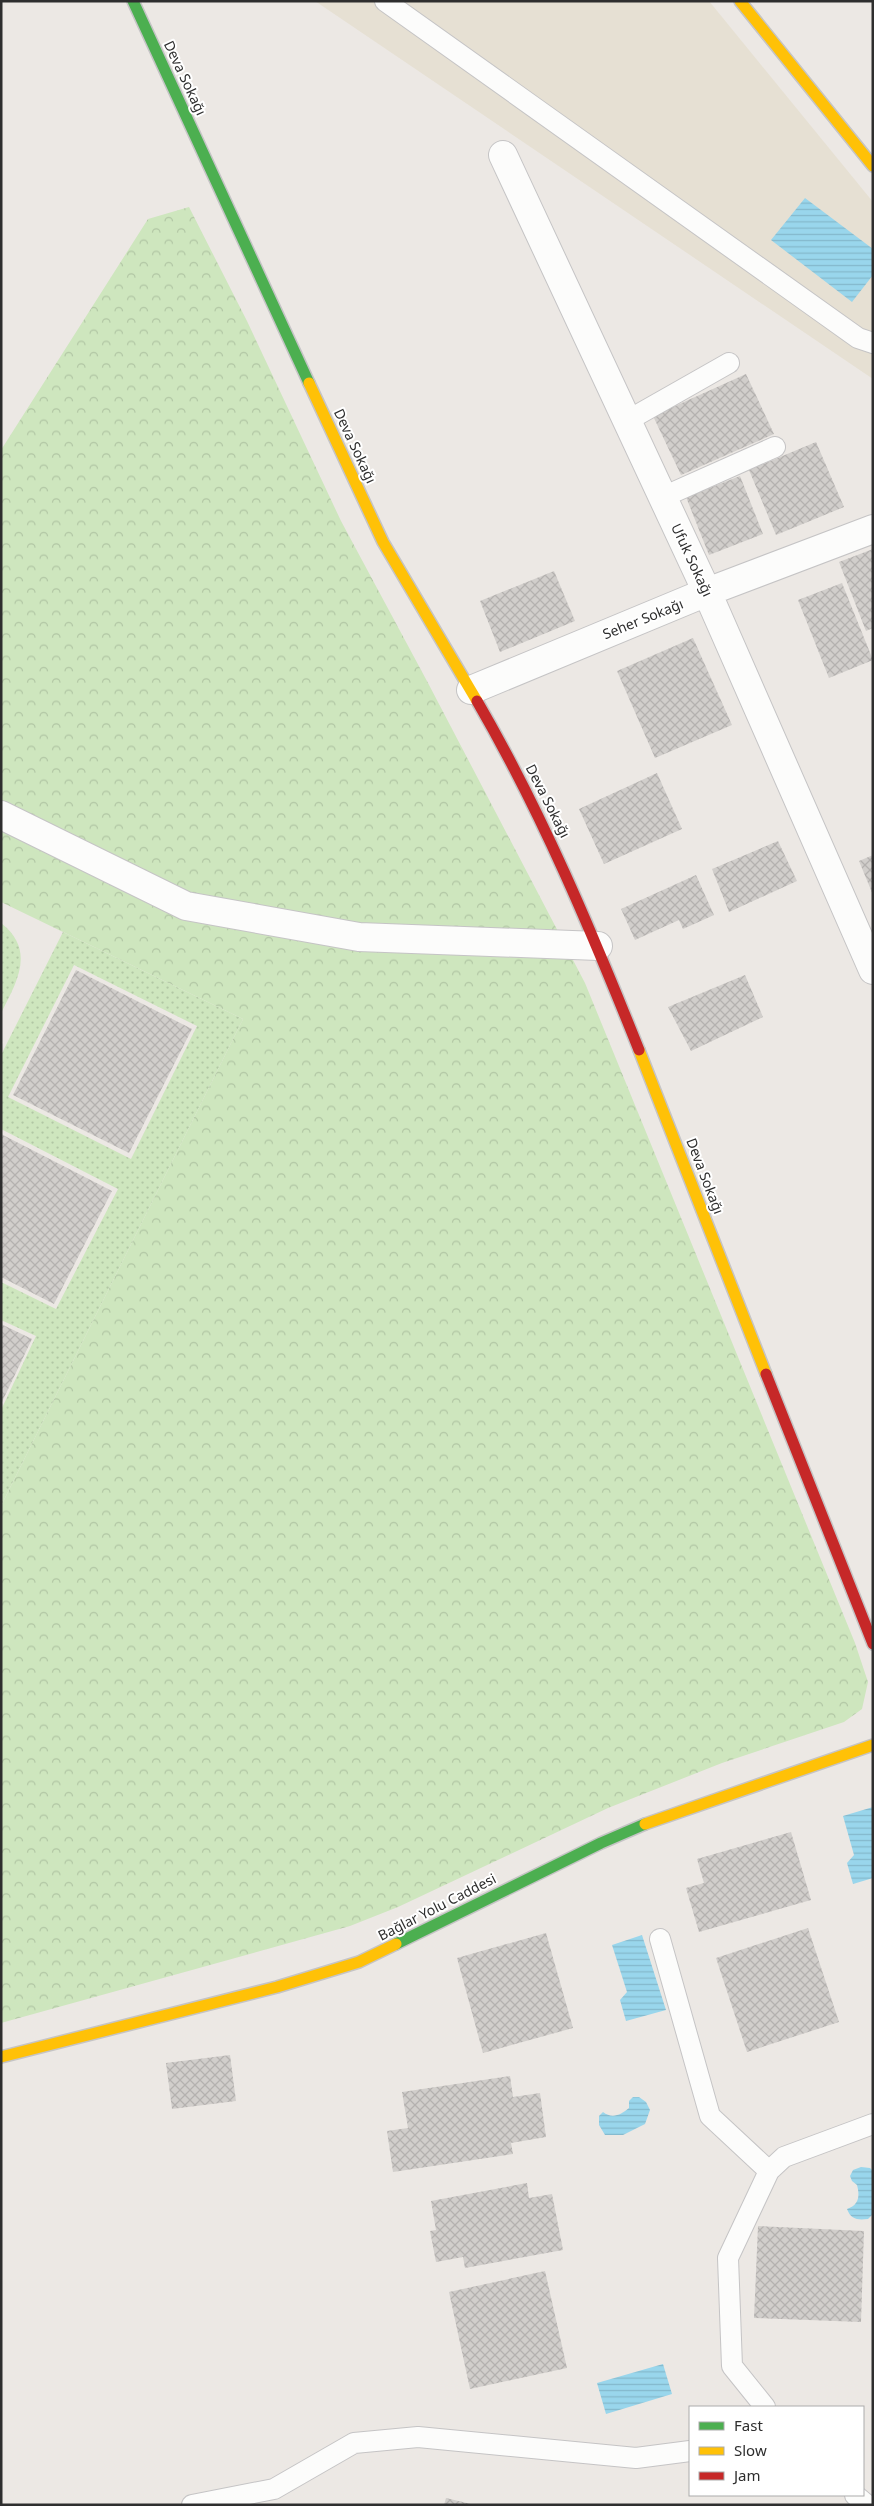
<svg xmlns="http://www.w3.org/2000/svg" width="874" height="2506" viewBox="0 0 874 2506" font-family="'Noto Sans',sans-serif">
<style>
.education{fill:#e6e0d3}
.grass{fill:url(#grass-dots);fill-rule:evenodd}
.forest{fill:url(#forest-crowns)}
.water{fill:url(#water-rules)}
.building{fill:url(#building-cross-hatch)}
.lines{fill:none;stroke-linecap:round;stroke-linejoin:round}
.lane-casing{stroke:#c5c4c5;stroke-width:22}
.street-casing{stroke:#c5c4c5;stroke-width:30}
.fast-casing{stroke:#c5c4c5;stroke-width:14}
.slow-casing{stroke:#c5c4c5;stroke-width:14}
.jam-casing{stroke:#c5c4c5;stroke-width:14}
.lane{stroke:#fcfcfb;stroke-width:20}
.street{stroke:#fcfcfb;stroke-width:28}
.fast{stroke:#4caf50;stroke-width:11}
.slow{stroke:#ffc107;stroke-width:11}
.jam{stroke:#c62828;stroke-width:11}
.labels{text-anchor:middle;stroke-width:4;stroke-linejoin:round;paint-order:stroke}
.street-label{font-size:14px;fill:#2e2e2e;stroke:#fff}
</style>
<defs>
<pattern id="grass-dots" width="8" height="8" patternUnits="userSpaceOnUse" patternTransform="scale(1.25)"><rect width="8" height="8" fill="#cee6be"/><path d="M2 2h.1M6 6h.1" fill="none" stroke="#b1c6a4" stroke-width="1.8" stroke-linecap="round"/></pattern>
<pattern id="forest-crowns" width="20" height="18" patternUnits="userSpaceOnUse" patternTransform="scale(1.25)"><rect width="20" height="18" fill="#cee6be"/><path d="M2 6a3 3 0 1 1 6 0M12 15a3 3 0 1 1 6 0" fill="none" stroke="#b1c6a4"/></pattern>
<pattern id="water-rules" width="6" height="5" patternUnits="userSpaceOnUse" patternTransform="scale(1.25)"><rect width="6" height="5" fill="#99d6ec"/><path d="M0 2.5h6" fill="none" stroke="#84b8cb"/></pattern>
<pattern id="building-cross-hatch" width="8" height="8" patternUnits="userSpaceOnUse" patternTransform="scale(1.25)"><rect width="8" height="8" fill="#d1cecb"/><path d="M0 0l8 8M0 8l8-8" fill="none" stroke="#b4b1af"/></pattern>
</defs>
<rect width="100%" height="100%" fill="#ece8e4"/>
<path class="education" d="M315 1H709L873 202V379Z"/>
<path class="grass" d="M1 923C36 950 17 982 1 1013Z
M63 932 243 1019 1 1506V1410L36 1336 1 1320V1282L56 1309 118 1189 1 1129V1055ZM74 965 197 1026 131 1159 8 1097Z"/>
<path class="forest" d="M189 207 247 321 341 521 428 683 585 983 855 1643 868 1682 862 1709 844 1722 722 1763 608 1808 398 1907 350 1926 1 2023V1506L243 1019 1 902V450L148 219Z"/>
<path class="water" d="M805 198 873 249V275L852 302 771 240Z
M873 1807V1878L853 1884 847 1863 854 1855 843 1816Z
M642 1935 666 2010 626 2021 620 2000 627 1992 612 1945Z
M633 2097H639L646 2102 650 2110 645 2124 623 2135H605L599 2125V2116L603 2112C612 2119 621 2115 629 2108V2101Z
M861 2167 870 2168 873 2171V2214L868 2219C858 2220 851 2220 847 2209 859 2205 860 2196 857 2185L852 2181 850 2176 853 2170Z
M663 2364 672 2394 606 2414 597 2383Z"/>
<path class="building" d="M746 374 774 434 681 475 653 416Z
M816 442 844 507 776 535 749 470Z
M740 476 763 534 709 555 686 497Z
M873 549V628L866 631 839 562Z
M554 571 575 621 500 652 480 601Z
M842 583 873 660 829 678 798 600Z
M693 638 732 725 655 758 617 671Z
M657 773 682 829 604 864 579 809Z
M778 841 797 881 729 912 712 869Z
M873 855V895L859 861Z
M696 875 714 915 683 929 679 920 635 940 621 909Z
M76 970 192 1029 129 1153 13 1095Z
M745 975 763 1017 691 1051 668 1007Z
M1 1134 112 1191 54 1304 1 1277Z
M1 1324 32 1339 1 1404Z
M791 1832 811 1900 699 1932 686 1888 704 1883 697 1859Z
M808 1928 839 2022 747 2052 716 1958Z
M546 1933 573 2028 483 2053 457 1958Z
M230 2055 236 2101 172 2109 166 2063Z
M510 2076 513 2097 540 2093 546 2137 511 2143 513 2154 393 2172 387 2131 408 2128 402 2092Z
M527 2183 529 2198 552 2194 563 2250 465 2268 463 2257 436 2262 430 2231 436 2230 431 2201Z
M758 2226 864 2231 861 2322 754 2318Z
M545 2271 567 2368 470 2389 449 2292Z
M446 2498 471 2504V2505H444Z"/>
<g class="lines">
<g class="lane-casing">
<path id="lane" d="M385 1 858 338 873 343
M625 422 729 363
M663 497 775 447
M660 1939 710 2116 769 2171
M765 2407 732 2366 728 2258 769 2171 784 2157 873 2124
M855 2495 867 2505
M192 2505 274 2489 354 2443 418 2437 636 2458 690 2451"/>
</g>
<g class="street-casing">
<path id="street" d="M503 155 707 592 873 970
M471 690 707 592 873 529
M1 815 186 906 359 937 598 946"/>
</g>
<g class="fast-casing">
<path id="fast" d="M133 1 309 383
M396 1944 601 1843 645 1824"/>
</g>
<g class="slow-casing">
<path id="slow" d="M740 1 873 166
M309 383 383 542 477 701
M639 1050 766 1374
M645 1824 873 1745
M1 2057 277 1987 359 1962 396 1944"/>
</g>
<g class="jam-casing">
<path id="jam" d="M477 701C542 813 591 930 639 1050
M766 1374 873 1644"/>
</g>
<use href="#lane" class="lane"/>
<use href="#street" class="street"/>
<use href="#fast" class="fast"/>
<use href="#slow" class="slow"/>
<use href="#jam" class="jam"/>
</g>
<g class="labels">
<g class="street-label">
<text transform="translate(185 78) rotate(65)" y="5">Deva Sokağı</text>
<text transform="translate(355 446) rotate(65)" y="5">Deva Sokağı</text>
<text transform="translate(692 560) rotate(65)" y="5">Ufuk Sokağı</text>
<text transform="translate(643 619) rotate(-22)" y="5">Seher Sokağı</text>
<text transform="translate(548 801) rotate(63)" y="5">Deva Sokağı</text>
<text transform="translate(705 1176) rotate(69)" y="5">Deva Sokağı</text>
<text transform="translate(437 1907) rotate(-27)" y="5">Bağlar Yolu Caddesi</text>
</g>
</g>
<rect width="874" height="2506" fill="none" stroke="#2e2e2e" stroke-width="5"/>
<rect x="689" y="2406" width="175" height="90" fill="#ffffff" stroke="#ababab"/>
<rect x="699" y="2422" width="25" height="8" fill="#4caf50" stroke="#ababab"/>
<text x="734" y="2431" font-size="15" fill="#2e2e2e">Fast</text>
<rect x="699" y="2447" width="25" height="8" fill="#ffc107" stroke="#ababab"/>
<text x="734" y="2456" font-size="15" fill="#2e2e2e">Slow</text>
<rect x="699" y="2472" width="25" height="8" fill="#c62828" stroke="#ababab"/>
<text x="734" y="2481" font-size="15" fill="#2e2e2e">Jam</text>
</svg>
